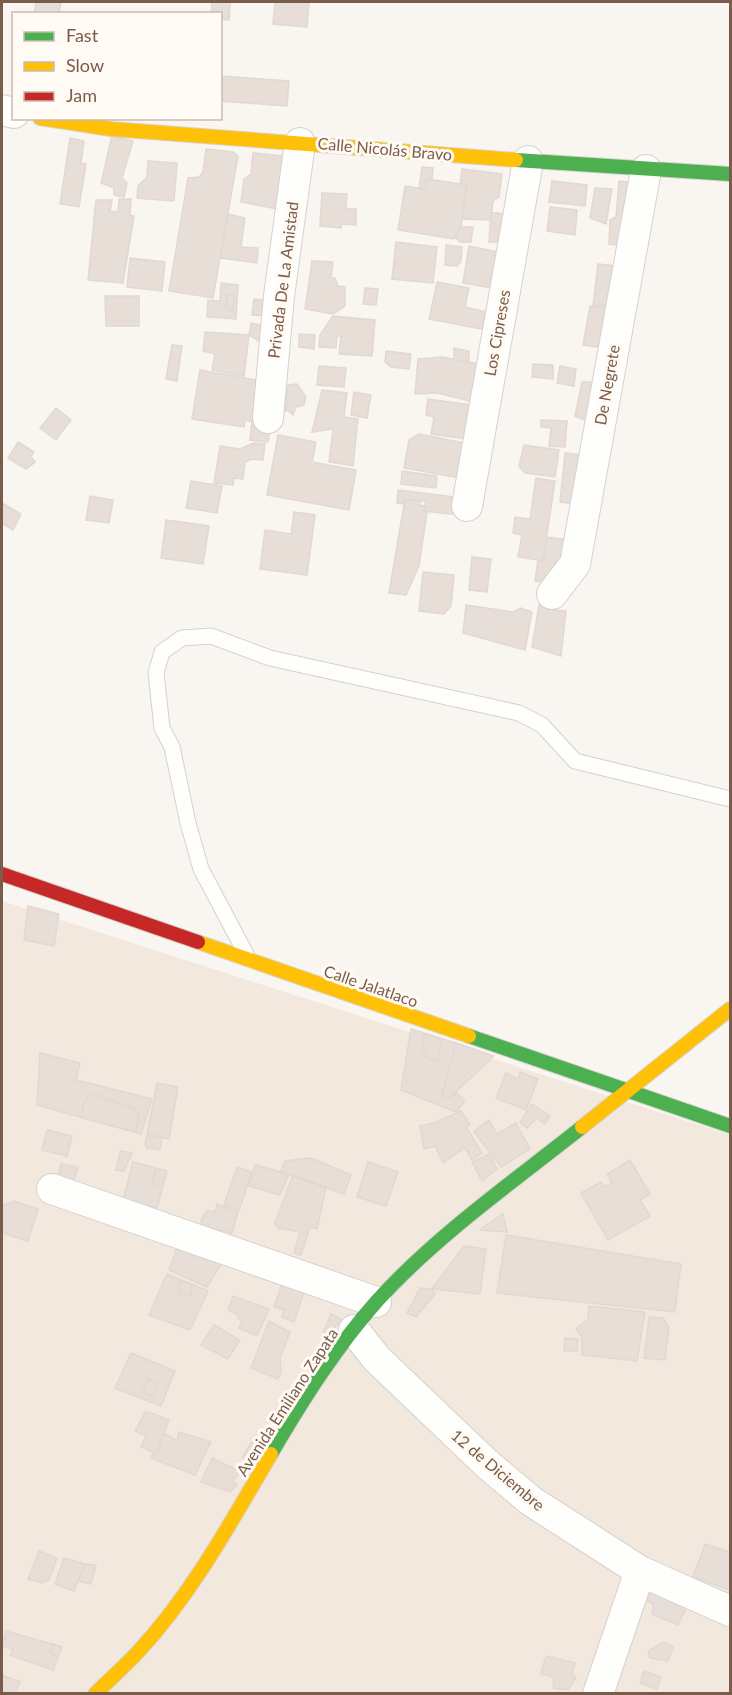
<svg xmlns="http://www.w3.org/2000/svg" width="732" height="1695" viewBox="0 0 732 1695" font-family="Lato,sans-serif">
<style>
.residential{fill:#f2e8de}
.building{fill:#e6ded7;stroke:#e2d8d2;stroke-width:1.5}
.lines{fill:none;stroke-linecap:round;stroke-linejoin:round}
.lane-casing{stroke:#d7d1cb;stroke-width:17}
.street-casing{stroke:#d7d1cb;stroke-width:32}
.fast-casing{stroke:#d9d2cb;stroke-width:16}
.slow-casing{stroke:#d9d2cb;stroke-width:16}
.jam-casing{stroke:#d9d2cb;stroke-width:16}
.lane{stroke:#fefefd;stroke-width:15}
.street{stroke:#fefefd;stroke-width:30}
.fast{stroke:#4caf50;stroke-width:14}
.slow{stroke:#ffc107;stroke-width:14}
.jam{stroke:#c62828;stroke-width:14}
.labels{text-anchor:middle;stroke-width:6;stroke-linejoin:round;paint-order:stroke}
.street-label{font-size:16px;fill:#7a5c4d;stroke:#fffaf3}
</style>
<rect width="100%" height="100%" fill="#f9f5f0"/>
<path class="residential" d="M2 901 730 1135V1693H2Z"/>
<path class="building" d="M36 2H61L59 14H34Z
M212 2H230L229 20 220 19V14H211Z
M275 2H309L307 27 273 24Z
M220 76 289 81 287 106 220 101Z
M112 136 133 141 122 178 127 183 124 197 114 195V188L101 183Z
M70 138 84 141 81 163 86 164 79 207 60 204Z
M206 149 233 152 238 156 213 298 169 291 188 178 199 177 203 172Z
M253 153 293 157 288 211 241 202 244 179 251 174Z
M148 161 177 163 174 201 137 198 138 186 147 177Z
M422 167 433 168 432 180 427 179 425 189H419Z
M462 169 502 174 499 197 493 201 491 220 462 219 467 185 460 184Z
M427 179 467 185 461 227 454 239 398 230 405 186 425 189Z
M552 181 587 185 585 206 549 202Z
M619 181 640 184 628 246 609 244 610 220 616 217Z
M595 188 612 189 606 224 590 218Z
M322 193 347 194 346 209H356V225L341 224V228L320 226Z
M119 199H131L130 215 134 216 123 283 88 280 96 200H112L110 211 118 212Z
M550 207 577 210 575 235 547 231Z
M491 212 514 216 510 242H489Z
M228 214 245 218 241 247 258 248 257 263 220 258Z
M461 227H473L471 242H460L455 237Z
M396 242 437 247 433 283 392 279Z
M446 245 462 247 461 261 457 266 445 265Z
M469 246 509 254 502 290 463 283Z
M130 258 165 262 162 291 127 287Z
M312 261 333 262 331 278H335L338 286 345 287V306L333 314 305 309Z
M598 264 625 267 619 308 593 305Z
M437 282 469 288 465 307 495 314 491 331 429 319Z
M221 283 238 285 236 319 207 317 208 300 220 301Z
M365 288 378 289 376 305 363 304Z
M227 295 234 296 233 311 226 310Z
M105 296H139V326H106Z
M254 299 270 301 268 316 252 315Z
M590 306 617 310 611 349 583 345Z
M333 316 375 320 372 356 339 354 341 336H337L336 348 319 347 320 335Z
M251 323 268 327 262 343 249 335Z
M205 332 249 335 244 376 212 370 215 354 203 351Z
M299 334 315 335 314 349 299 347Z
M172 345 182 346 177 381 166 379Z
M454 348 469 351V362L454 359Z
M386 351 411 354 409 369 391 367 385 362Z
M443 357 484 365 479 403 437 393 415 394 418 359Z
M533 364 553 365V379L532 377Z
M319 366 346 368 344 387 317 385Z
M560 366 576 369 574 386 557 383Z
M200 370 262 381 255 422 245 420 244 427 192 419Z
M582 382H603L592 423 575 416Z
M297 384 306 397 304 405 296 407 293 415 287 410 285 411 288 385Z
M322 390 347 393 344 417 358 419 353 466 329 462 333 429 312 432Z
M354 392 371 395 367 418 351 415Z
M428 399 478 406 473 440 431 434 434 417 426 415Z
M56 408 71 420 56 440 40 428Z
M541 420 567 421 565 447 549 446 551 428 541 427Z
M252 421 271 423 268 442 250 440Z
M419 434 465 443 459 478 404 468 409 440Z
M278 435 316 442 312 462 356 470 349 510 267 495Z
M18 442 34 452 31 457 35 462 26 469 8 458Z
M254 443 265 444 263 460 252 459 245 462 243 479 234 478 233 485 214 483 220 446 240 449Z
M524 445 559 450 555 477 525 473 519 466Z
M565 453 582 455 578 504 560 502Z
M402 471 437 476 436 488 401 484Z
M536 478 555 481 543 561 518 557 522 535 513 533 515 517 530 519Z
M191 481 222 486 217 513 186 508Z
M398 490 462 498 460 515 424 511 426 501 405 499 404 504 397 503Z
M90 496 113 500 109 523 86 520Z
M405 499 420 501V505L425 506 424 511 427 512 419 566 406 595 389 593Z
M2 503 21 514 13 530 2 523Z
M294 512 315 515 307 575 260 569 265 530 291 534Z
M166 520 209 526 203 564 161 558Z
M547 537 567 540 566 557 542 582 535 581 538 560 543 561Z
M472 557 491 559 487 592 469 590Z
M423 572 454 575 451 606 444 614 419 611Z
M540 599 557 601 556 610 566 611 561 656 532 647Z
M466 605 513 612 521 608 532 612 525 650 463 633Z
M28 906 59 914 54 946 24 940Z
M411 1029 456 1043 442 1095 449 1098 457 1093 465 1101 456 1112 401 1090Z
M424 1033 441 1039 438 1060 428 1059 422 1049Z
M456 1043 494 1056 449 1098 442 1095Z
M40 1053 80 1063 76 1080 152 1099 141 1134 37 1105Z
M520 1072 538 1079 526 1110 496 1098 506 1073 518 1079Z
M157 1083 178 1087 169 1139 147 1135Z
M92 1093 134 1109 139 1115 136 1132 82 1118 83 1104Z
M532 1104 550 1116 545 1124 537 1118 527 1128 520 1122Z
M461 1111 470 1125 466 1127 482 1153 472 1160 465 1148 443 1163 435 1146 424 1149 420 1126 434 1123Z
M489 1120 497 1134 516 1123 530 1149 501 1167 474 1132Z
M47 1130 72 1136 67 1156 42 1150Z
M147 1135 162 1137 160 1150 152 1149V1146L147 1149 145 1144Z
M120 1151 132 1153 124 1171 116 1170Z
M489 1154 497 1169 482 1181 472 1162Z
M311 1158 351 1175 344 1194 281 1172 285 1161Z
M630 1160 650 1194 640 1200 650 1216 608 1240 581 1193 601 1182 604 1187 612 1183 607 1174Z
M133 1162 167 1171 157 1208 123 1200Z
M368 1162 398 1172 386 1206 357 1197Z
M61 1164 78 1167 73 1184 57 1181Z
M255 1165 289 1174 280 1195 249 1186Z
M237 1167 252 1172 239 1210 224 1205Z
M156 1168 167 1171 163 1186 152 1183Z
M293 1175 326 1187 317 1229 310 1227 301 1255 294 1253 300 1232 278 1228 275 1223Z
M14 1201 38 1209 28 1241 2 1233V1206Z
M217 1204 238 1212 232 1233 202 1226 201 1220 207 1210 215 1212Z
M503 1214 507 1232 480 1230 482 1228Z
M506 1235 681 1264 675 1312 497 1293Z
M464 1246 486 1249 480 1294 432 1289Z
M177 1247 221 1264 207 1287 169 1270Z
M167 1274 208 1291 190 1330 149 1315Z
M180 1280 192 1285 191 1295 179 1292Z
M282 1284 305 1289 294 1322 282 1317 284 1310 274 1307Z
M420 1288 432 1289 435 1294 416 1317 407 1313Z
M233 1296 269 1309 257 1336 239 1328 242 1321 237 1318 238 1315 228 1310Z
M589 1306 645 1312 637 1361 582 1355V1337L576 1329 588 1319Z
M331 1314 341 1319 328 1337 323 1333Z
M649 1317 663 1318 669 1328 665 1360 644 1358Z
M269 1321 290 1332 280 1358 281 1372 278 1379 251 1368Z
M214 1325 240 1340 228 1359 201 1345Z
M565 1338 578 1339 577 1351H564Z
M131 1353 175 1371 161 1406 115 1388Z
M148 1379 158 1384 154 1397 142 1393Z
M146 1411 169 1420 156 1454 141 1447 146 1436 135 1431Z
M179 1432 211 1442 195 1475 151 1458 153 1453 156 1454 164 1433 177 1441Z
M252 1442 260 1447 249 1462 242 1457Z
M212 1458 241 1472 233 1480 237 1485 230 1492 201 1482Z
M705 1544 730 1552V1590L693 1577Z
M39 1551 57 1558 49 1580 42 1583 28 1579Z
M64 1558 85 1564 74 1591 55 1584Z
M85 1564 96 1565 91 1584 78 1581Z
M653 1589 687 1606 678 1625 652 1614 653 1604 646 1600Z
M6 1631 62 1647 53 1670 10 1655 13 1649 2 1646Z
M663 1642 673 1647 668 1661 650 1658 648 1651Z
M53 1644 62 1647 58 1657 50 1653Z
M546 1656 575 1663 572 1673 576 1678 568 1690 553 1688 554 1677 541 1674Z
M644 1671 661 1677 657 1689 640 1683Z
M2 1675 20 1682 15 1694H2Z"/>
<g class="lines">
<g class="lane-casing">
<path id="lane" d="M246 954 201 869 188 823 172 747 162 728 156 673 162 652 182 638 211 636 270 658 519 713 542 725 575 761 730 799"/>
</g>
<g class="street-casing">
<path id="street" d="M2 110 14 113
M268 418 279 296 300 143
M467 506 528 161
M552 594 575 564 646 170
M52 1189 376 1302
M354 1330 377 1359 486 1463 531 1501 640 1571 730 1611
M598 1694 640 1571"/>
</g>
<g class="fast-casing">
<path id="fast" d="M516 160 730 174
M469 1036 730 1126
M271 1454C302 1401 336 1347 377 1301 437 1235 513 1182 582 1127"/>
</g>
<g class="slow-casing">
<path id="slow" d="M40 118 111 129 516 160
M198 942 469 1036
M582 1127 730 1009
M95 1694C109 1680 124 1667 138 1652 192 1594 231 1522 271 1454"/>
</g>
<g class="jam-casing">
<path id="jam" d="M2 874 198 942"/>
</g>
<use href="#lane" class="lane"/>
<use href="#street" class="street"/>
<use href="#fast" class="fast"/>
<use href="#slow" class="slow"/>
<use href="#jam" class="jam"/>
</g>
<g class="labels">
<g class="street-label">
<text transform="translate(385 149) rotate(5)" y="6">Calle Nicolás Bravo</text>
<text transform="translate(283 280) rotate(-83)" y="6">Privada De La Amistad</text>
<text transform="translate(497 333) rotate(-80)" y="6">Los Cipreses</text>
<text transform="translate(607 385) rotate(-80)" y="6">De Negrete</text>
<text transform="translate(371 986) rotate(19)" y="6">Calle Jalatlaco</text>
<text transform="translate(287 1402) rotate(-57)" y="6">Avenida Emiliano Zapata</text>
<text transform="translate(498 1470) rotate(40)" y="6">12 de Diciembre</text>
</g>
</g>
<rect width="732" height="1695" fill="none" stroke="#7a5c4d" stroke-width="6"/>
<rect x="12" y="12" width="210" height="108" fill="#fffaf3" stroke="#cabbb1" stroke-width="1.5"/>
<rect x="24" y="32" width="30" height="9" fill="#4caf50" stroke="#cabbb1" stroke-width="1.5"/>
<text x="66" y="42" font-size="18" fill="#7a5c4d">Fast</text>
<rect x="24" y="62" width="30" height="9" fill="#ffc107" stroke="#cabbb1" stroke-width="1.5"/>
<text x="66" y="72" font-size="18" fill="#7a5c4d">Slow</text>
<rect x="24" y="92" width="30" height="9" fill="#c62828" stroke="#cabbb1" stroke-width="1.5"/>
<text x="66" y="102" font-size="18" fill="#7a5c4d">Jam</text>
</svg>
